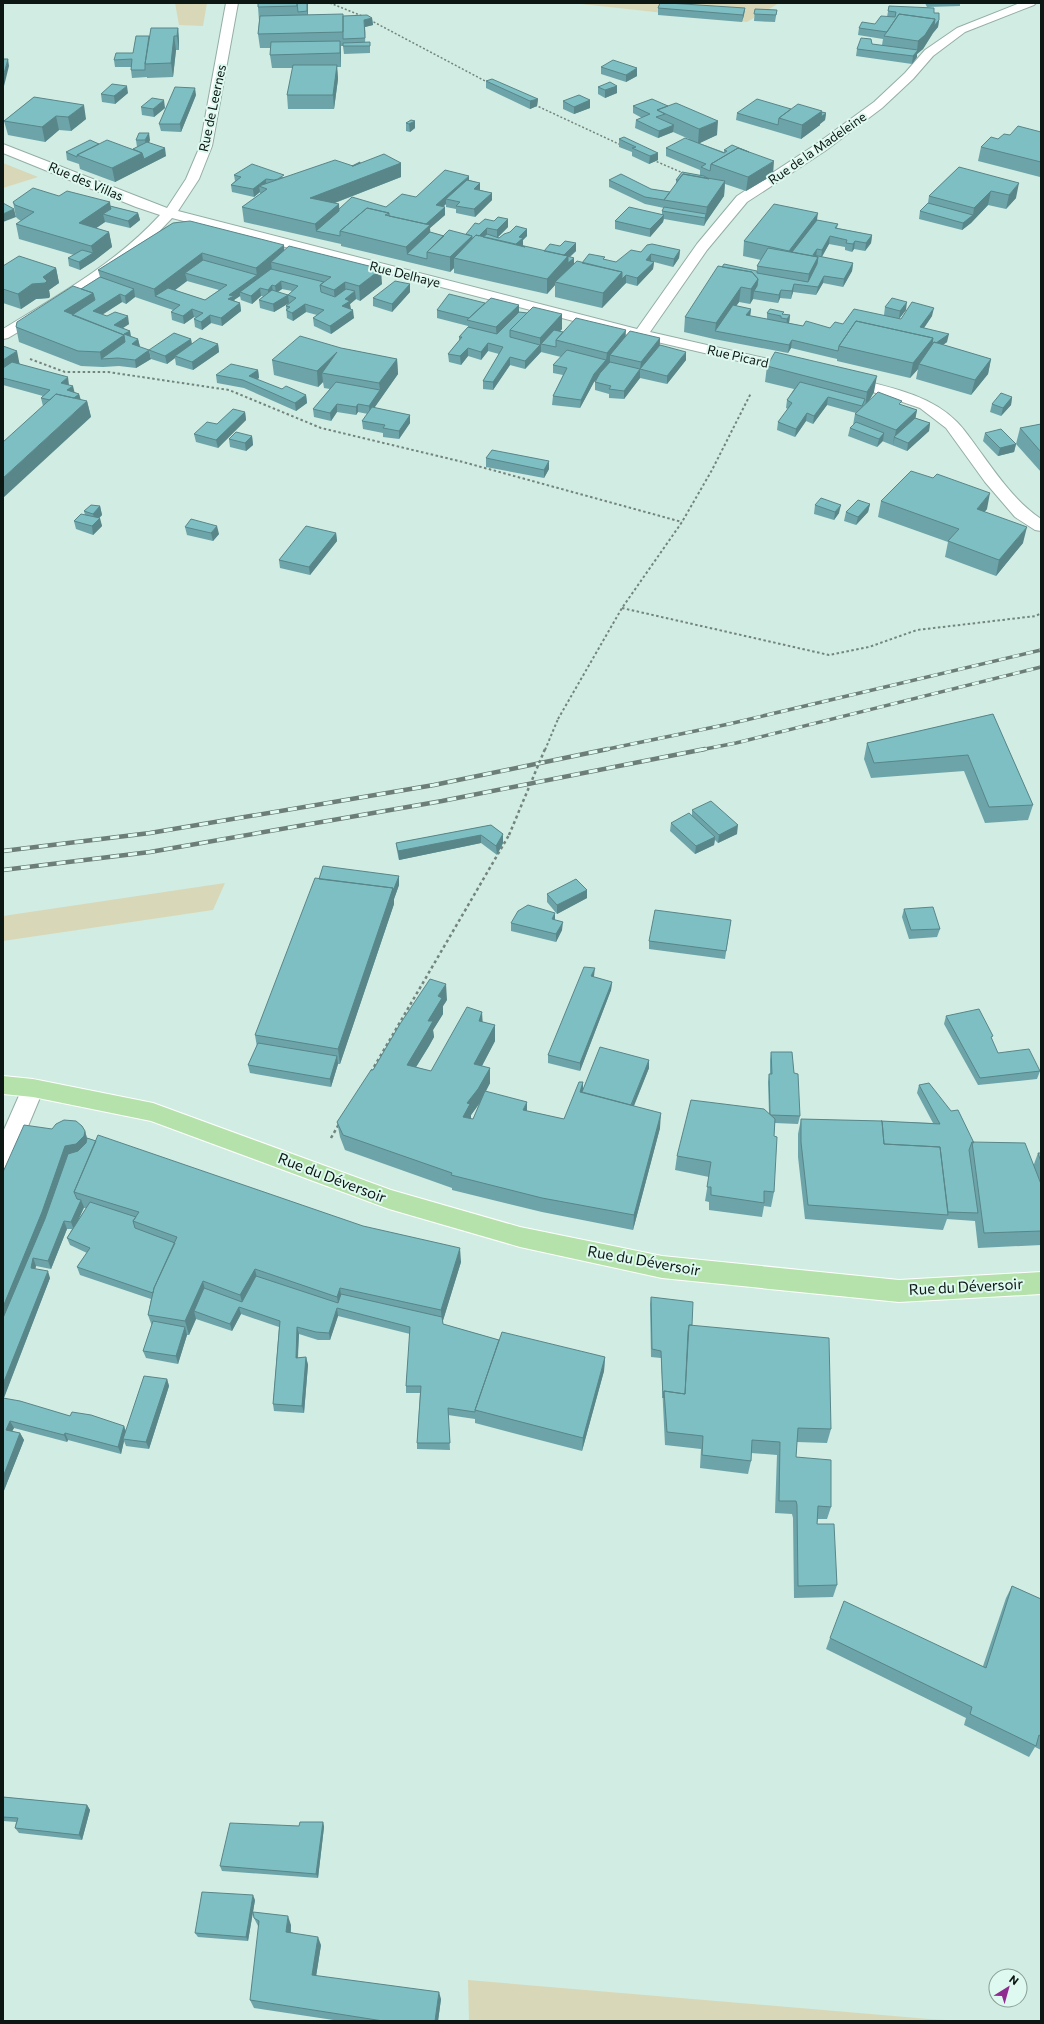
<svg xmlns="http://www.w3.org/2000/svg" width="1044" height="2024" viewBox="0 0 1044 2024" font-family="Commissioner,sans-serif">
<style>
.green{fill:#d8d8b8}
.lines{fill:none;stroke-linecap:round;stroke-linejoin:round}
.minor-casing{stroke:#94aea5;stroke-width:2}
.major-casing{stroke:#fff;stroke-width:2}
.path-far2{stroke:#72847d;stroke-width:1.5;stroke-dasharray:2 2;stroke-linecap:butt}
.path-far1{stroke:#72847d;stroke-width:2;stroke-dasharray:2.5 2.5;stroke-linecap:butt}
.path{stroke:#72847d;stroke-width:2.5;stroke-dasharray:3 3;stroke-linecap:butt}
.minor{fill:#fff;fill-rule:evenodd}
.major{fill:#b5e2aa;fill-rule:evenodd}
.rail-far1-casing{stroke:#6c7e77;stroke-width:3.5}
.rail-casing{stroke:#6c7e77;stroke-width:4.5}
.rail-far1{stroke:#def9ef;stroke-width:2.5;stroke-dasharray:7;stroke-linecap:butt}
.rail{stroke:#def9ef;stroke-width:3;stroke-dasharray:9;stroke-linecap:butt}
.path-bridge-far1{stroke:#72847d;stroke-width:2;stroke-dasharray:2.5 2.5;stroke-linecap:butt}
.path-bridge{stroke:#72847d;stroke-width:2.5;stroke-dasharray:3 3;stroke-linecap:butt}
.wall{fill:#6ca4a9;fill-rule:evenodd}
.shaded-wall{fill:#588689}
.building{fill:#7ebfc4;stroke:#588689}
.labels{text-anchor:middle;stroke-width:4;stroke-linejoin:round;paint-order:stroke}
.far-street-label{font-size:13px;fill:#0c1612;stroke:#def9ef}
.street-label{font-size:15px;fill:#0c1612;stroke:#def9ef}
</style>
<rect width="100%" height="100%" fill="#d1ece2"/>
<path class="green" d="M175 3H207L203 26 179 25Z
M572 3H779L747 22Z
M3 163 38 177 3 188Z
M225 883 213 910 3 941V916Z
M468 1980 929 2019 964 2021H469Z"/>
<g class="lines">
<g class="minor-casing">
<path id="minor" d="M226 3H238L212 146 199 179 178 211 637 329 697 244 737 196 815 145 874 102 905 73 925 50 957 28 1020 3H1036L1034 5 965 32 933 56 913 79 882 108 825 151 747 202 707 250 650 332 803 367 806 370 803 373 798 375 636 337 172 218C126 269 67 303 8 338L3 339V329C59 295 116 263 160 215L136 207 3 153V144L167 208 186 179 200 146Z
M845 376C883 386 929 393 957 422 964 429 970 438 976 446 995 472 1014 501 1041 519V531L1035 530 1015 517 985 482 946 428 920 408 876 393 840 384 837 381 840 378Z
M33 1079 41 1082 44 1088 11 1167 3 1170V1132L25 1082Z"/>
</g>
<g class="major-casing">
<path id="major" d="M3 1076 33 1079 153 1103 391 1190 520 1227 662 1256 899 1280 1041 1272V1294L899 1302 662 1278 520 1247 389 1209 151 1121 33 1097 3 1094Z"/>
</g>
<path class="path-far2" d="M330 3 362 16
M370 20 487 82
M535 105 621 145
M653 160 683 173"/>
<path class="path-far1" d="M30 359 65 372H108L229 390 321 428 463 462 682 522
M622 608 829 655 869 647 917 630 1036 616 1041 613
M558 719 622 608 682 522 712 470 751 393"/>
<path class="path" d="M371 1072 509 835
M331 1138 339 1124"/>
<use href="#minor" class="minor"/>
<use href="#major" class="major"/>
<g class="rail-far1-casing">
<path id="rail-far1" d="M603 750 729 724 1041 650
M700 750 736 743 1041 667"/>
</g>
<g class="rail-casing">
<path id="rail" d="M3 851 150 833 434 785 608 749
M3 870 150 852 442 801 705 749"/>
</g>
<use href="#rail-far1" class="rail-far1"/>
<use href="#rail" class="rail"/>
<path class="path-bridge-far1" d="M545 750 558 719"/>
<path class="path-bridge" d="M509 835 545 749"/>
</g>
<path class="wall" d="M258 3H308V15L343 16 372 18 373 25 365 27V42H370V53L344 54 343 46H341V67H337L338 79 334 109H288L287 95 293 68H272L270 55 271 48H260L258 34 259 21 258 7Z
M925 3H960V6L927 7Z
M889 6 934 13 939 20 938 27 933 33 923 49 917 54V57L912 64 856 56 857 49 882 45 883 39 858 35 859 28 875 24 887 17Z
M658 8H745L744 15 742 22 658 15Z
M755 9 777 10 775 22 754 21Z
M178 28 179 41V50H176L173 77 147 78V77L132 78 131 70V67H115L114 60 133 53 149 36Z
M601 67 637 76 626 82 601 74Z
M486 81 538 99 537 106 530 109 486 88Z
M617 86V93L605 98 598 94V87Z
M128 93 115 104 102 102 101 94Z
M196 95 181 132 161 131 159 124Z
M34 97 86 119 71 131 59 130 45 142 8 135 4 121Z
M652 99 717 135 699 143 724 152V150L773 175 746 191 725 184 724 196 706 222 704 226 664 219 663 222 650 237 615 229V221L662 214V211L664 208 645 204 609 187V180L651 189 670 192 676 184V180L702 175H700V170L666 156V148L689 139 673 132 658 138 635 128 636 120 642 118 633 113V106Z
M590 100V108L574 114 563 109V101Z
M141 107 165 108 154 117 142 115Z
M791 109 822 112 826 113 825 120 820 124V125L801 139 736 120 737 113Z
M411 120 415 128 410 132 406 131V123Z
M1041 132V176L1040 177 978 161 981 147 998 139 1010 135Z
M619 139 658 153V160L649 164 632 156V152L619 147Z
M136 140H150L149 143 166 156 115 182 80 169 79 164 67 160 66 152 99 144 133 149 137 147Z
M360 163H401V177L335 203 339 204V209L386 207 416 197 469 180 480 183V190L492 193V200L475 217 456 213V209L446 207V204L443 207 445 215 430 228V232L444 236 466 234 479 224 508 227 498 237 499 238 527 236 523 240V246L544 251 560 246 576 243V251L570 257 574 264 605 260 616 262 641 252 680 250 679 258 673 267 654 262 653 269 637 286 626 283 622 287 602 308 555 297V285L547 294 454 273V268L450 272 341 246V244L244 222 242 207 260 194V192L254 197 232 192 231 185 235 181 234 175 284 177 352 166Z
M959 167 1016 198 1006 209 988 205 971 223 962 230 919 219 920 211 928 203 929 196Z
M59 196 110 202V206L138 213 140 220 130 228 105 222 96 228 109 232 112 247 94 261 80 270 69 266 68 258 74 255 19 239 16 224 21 221 18 219 16 217 13 202Z
M817 220 838 224 837 228 872 235 871 243 865 251 854 249 852 252 845 250V247L829 244 822 257 853 263 852 271 843 287 823 283 816 295 793 292 791 299 780 298 778 303 753 299 750 304 739 302 736 306 751 309 750 316 767 319V313L783 314 790 315 789 323 803 326 830 328 843 324 884 315 885 307 906 310 899 319H901L932 316 924 328 947 342 943 345 991 359 988 374 971 395 916 379 918 369 910 378 837 361V359L791 348 788 353 714 339 684 332 685 317 757 271V266L761 260 743 256 744 241Z
M173 223 284 250 382 284 360 301 356 299 350 304V309L354 318 331 334 314 326 313 318 317 315 306 312 293 321 287 318 286 306 289 303 274 312 260 308 259 300 263 296H261L252 304 241 300 240 296 234 300 235 301 240 303 241 311 222 326 211 323 202 330 195 327 194 319 196 318 194 317 184 324 172 320 171 312 173 310 135 297 126 304 122 302 102 315 129 324 123 328 130 331 131 337 138 339 140 347 151 359 136 368 119 366 103 367 81 366 19 342 16 327 81 289 100 277 98 270ZM187 281 219 290 205 300 175 290ZM282 289 292 291 288 295 278 292Z
M3 266 56 268 59 283 49 290 50 296 49 298 36 299 21 309 3 303Z
M410 284V292L392 312 373 306V298Z
M485 303 519 305V312L527 313 562 314V329L560 331 563 332 660 338V345L686 360 667 384 640 378 624 399 609 398V394L595 390V382L597 379 594 382 580 408 552 405 553 396 563 375 553 373V365L561 357 541 352 525 369 510 365 493 390 483 389V381L499 354 488 351 481 360 468 356 461 365 449 362 448 354 459 341V337L468 327V326L437 318V310Z
M191 339 192 344H218L219 352 193 370 176 365 175 358 167 364 151 359 149 350Z
M3 346 20 364 69 385 74 392 79 394 81 400 87 401 91 417 43 406 41 398 43 396 3 385Z
M341 348 397 359 398 374 374 408 410 415V423L399 439 383 437V433L363 429 362 421 368 414 358 412 356 415 337 412 331 421 314 417 313 409 330 389 324 388 323 382 318 387 274 375 272 360Z
M767 366 874 392 869 401 902 405 917 410 915 418 930 423 929 431 907 451 882 441 877 447 848 436 850 428 853 425 855 414 856 413 827 405 813 424 806 421 795 437 777 430 778 422 788 409 786 408 787 400 794 389 765 382Z
M258 370 259 378 256 379 282 389 306 395 307 403 296 411 244 388 217 383 216 375Z
M1012 397 1011 405 1001 416 990 412 992 404Z
M245 412 246 420 218 448 196 442 194 434Z
M1041 424V472L1016 444 1014 452 998 456 983 441 985 433 1016 444 1020 428Z
M252 436 253 445 246 451 230 447 229 439Z
M486 458 549 469 544 478 486 467Z
M881 501 987 509 984 512 1023 543 996 576 945 557 948 542 878 517Z
M870 504 868 512 856 525 844 521 846 512Z
M815 505 839 513 834 520 814 514Z
M100 506 102 515 99 518 102 526 93 535 76 529 74 521 85 515 84 511Z
M185 527 219 534 213 541 187 535Z
M336 533 337 541 310 575 280 568 279 560Z
M993 714 1033 805 1028 820 985 823 964 771 871 778 864 759 867 743Z
M692 810 737 834 718 843 715 840 714 845 695 854 670 831 671 823 692 816Z
M491 825 503 834V843L497 855 481 843 399 860 397 851 396 843Z
M399 876V885L394 899V904L340 1064H338L331 1087 250 1073 248 1065 257 1047 255 1035 319 879Z
M587 890V898L557 914 547 902V894Z
M904 909 940 929 937 937 909 939 902 917Z
M555 920 562 930 556 942 511 931V923Z
M731 920 725 959 649 949V941Z
M594 976V977L612 982 611 990 580 1071 548 1063V1055Z
M447 1000 443 1006V1014L433 1030 434 1037 429 1046 416 1067 431 1071 482 1012V1022L495 1025V1041L482 1066 490 1083 486 1091 527 1111 564 1119 583 1082V1090L649 1060V1068L634 1106 660 1128 633 1230 542 1212 452 1190V1188L345 1150 340 1137 337 1122 373 1070ZM482 1098 473 1119H471V1115L479 1104Z
M946 1016 998 1053 1040 1071 1037 1079 978 1085 944 1024Z
M771 1052 794 1073 800 1116 798 1124 775 1123 774 1136V1192L771 1207 764 1206 762 1217 709 1210V1202L705 1201 709 1177 675 1170 677 1156 769 1113 768 1082 769 1074H770V1060Z
M919 1085 974 1143 1034 1164 1038 1153H1041V1245L978 1248 975 1221 947 1219 943 1230 805 1219 798 1157V1134L801 1119 933 1123 917 1093Z
M52 1129 85 1131 87 1138 461 1262 442 1323 443 1324 499 1340 605 1357 604 1371 582 1451 475 1423V1419L448 1415 450 1450 417 1449V1443L420 1393H406V1386L410 1334 338 1316 330 1340H318L299 1334 298 1358 306 1357 308 1365 304 1413 274 1411 273 1404 279 1327 241 1314 232 1331 196 1319 189 1335H187L178 1364 146 1358 143 1351 152 1326 148 1315 151 1299 80 1275 77 1267 87 1253 70 1245 67 1238 72 1229H67L51 1269 36 1266 35 1269 50 1278 4 1398 70 1416 124 1426 126 1431 167 1379 169 1386 149 1449 126 1446 124 1441 121 1454 68 1440 67 1442 14 1428 12 1431 20 1433 24 1440 3 1493V1172ZM84 1208H86L77 1222Z
M651 1297 692 1325 831 1429 827 1443 797 1442 796 1457 831 1507 827 1519H818L817 1524 837 1585 833 1597 794 1598 793 1518 792 1514 775 1513 777 1455 751 1453V1461L748 1474 700 1468 701 1449 665 1445 663 1405 661 1358 651 1357 650 1304Z
M1012 1586 1041 1599V1750L1035 1747 1029 1757 964 1725 966 1718 826 1649 830 1638 983 1666 1006 1598Z
M3 1797 87 1805 90 1810 82 1840 19 1833 15 1828 16 1822 3 1821Z
M323 1822 324 1827 318 1878 222 1871 220 1866 299 1826Z
M255 1900 248 1941 198 1937 195 1933Z
M254 1918 291 1925V1932L321 1945 316 1976 441 1999 438 2021H340L254 2008 250 2000 259 1927 258 1926Z"/>
<path class="shaded-wall" d="M307 3H308V18L307 11Z
M745 8 744 15 742 22 743 15Z
M372 18 373 25 365 27 366 45 364 20Z
M935 19 939 20 938 27 933 33 923 49 917 54V57L912 64 913 56 917 51 918 41Z
M178 28 179 41V50L177 36Z
M174 36 176 50 173 77 171 63Z
M340 41 341 55V67L340 53Z
M8 59 9 66 3 90V77Z
M337 65 338 79 334 109 333 95Z
M637 68V76L626 82V75Z
M127 86 128 93 115 104 114 96Z
M617 86V93L605 98V90Z
M195 88 196 95 181 132 180 124Z
M538 99 537 106 530 109V101Z
M164 100 165 108 154 117 153 109Z
M590 100V108L574 114V107Z
M84 105 86 119 71 131 68 117Z
M822 111 821 117 826 113 825 120 820 124V125L801 139 802 125Z
M56 116 59 130 45 142 42 127Z
M415 121V128L410 132 409 124Z
M718 121 717 135 698 144 699 129Z
M674 125 673 132 658 138 659 131Z
M149 133 150 140 146 148 145 140Z
M165 148 166 156 115 182 112 168 142 153Z
M658 153V160L649 164 650 156Z
M774 161 773 175 746 191 748 177Z
M401 163V177L311 212 310 198Z
M469 176V183L446 199V204L436 213V205Z
M266 179V186H259L260 192 254 197 253 189Z
M725 181 724 196 706 222 704 226 705 218 706 214 707 207Z
M480 183V190L474 189Z
M1019 183 1016 198 1006 209 1009 195Z
M991 191 988 205 971 223 962 230 963 223 973 215 974 208Z
M492 193V200L475 217 474 209Z
M110 202 112 217 103 214 105 222 82 238 79 223Z
M339 204 340 219 316 231 315 224Z
M445 207V215L430 228 431 240 407 254 406 247 419 230Z
M14 209 16 217 3 222V214Z
M138 213 140 220 130 228 128 221Z
M818 213 816 227 788 258 789 251Z
M664 215 663 222 650 237V229Z
M508 219V227L497 238V230Z
M487 228V236L454 258V268L450 272V257L472 236Z
M527 229V236L523 240V245L516 252V244L519 237Z
M109 232 112 247 94 261 80 270 79 262 93 253 91 246Z
M872 235 871 243 865 251 866 243Z
M830 236 829 244 821 258 822 250Z
M855 241 854 249 852 252 853 244Z
M576 243V251L568 258H574V265L555 282V285L547 294V279L564 255Z
M284 245 285 260 271 262 272 271 258 283 256 268Z
M817 249 816 257 813 255Z
M680 250 679 258 673 267 674 259Z
M202 253 204 268 185 273 187 281 163 299 155 296 154 289Z
M651 254V261L646 260Z
M818 257 816 272 807 286 809 274Z
M654 262 653 269 637 286V278Z
M853 263 852 271 843 287 844 279Z
M56 268 59 283 49 290 50 296 49 298 36 299 21 309 18 294Z
M381 269 382 284 360 301 359 286Z
M622 272 626 275V283L622 287 602 308 603 293Z
M257 275 258 283 240 292V296L234 300 235 304 228 299 229 295Z
M824 276 823 283 816 295 818 287Z
M758 279 756 292 754 291 753 299 750 304 751 289Z
M281 281 282 289 276 293 275 286Z
M345 282 346 297 335 305 334 290Z
M410 284V292L392 312V304Z
M794 284 793 292 791 299 792 291Z
M272 285 273 293 268 298V290Z
M741 287 739 302 719 331H715L714 339 716 323Z
M260 288 261 296 252 304 251 296Z
M134 289 135 297 126 304 125 296Z
M781 290 780 298 778 303 779 295Z
M355 291 356 299 350 304 351 309 343 314 342 306 345 299Z
M93 293 96 308 74 322 64 311Z
M120 294 122 302 95 319 93 311Z
M288 295 289 303 274 312 273 304Z
M907 302 906 310 899 319 900 311Z
M240 303 241 311 222 326 221 318Z
M305 304 306 312 293 321 292 313Z
M519 305V320L497 342 496 327Z
M934 308 932 316 919 335 920 327Z
M192 309 194 317 184 324 183 316Z
M751 309 750 317 746 315Z
M353 310 354 318 331 334 330 326Z
M562 314V329L547 345 541 344V352L540 353V338Z
M210 315 211 323 202 330 201 322Z
M790 315 789 323 786 327 787 319Z
M128 316 129 324 115 333 114 325Z
M626 330 625 345 610 355V364L594 382 580 408 581 400 594 374 606 360 607 353Z
M130 331 131 339 124 334Z
M949 334 947 342 930 354 919 364 918 369 910 378 913 363 933 338Z
M124 335 127 350 101 359 100 352Z
M660 338 659 353 640 369 641 362Z
M138 339 140 347 132 344Z
M191 339 192 347 175 356V358L167 364 165 356Z
M792 340 791 348 788 353 789 345Z
M488 343V351L481 360V352Z
M218 344 219 352 193 370 192 362Z
M540 345V353L525 369V361Z
M468 348V356L461 365 460 356Z
M149 350 151 359 136 368 135 360Z
M17 351 20 366 3 377V360Z
M337 352 322 373 323 382 318 387 317 371Z
M686 352V360L667 384V376Z
M510 357V365L493 390V382Z
M397 359 398 374 370 414 369 406 380 390 379 383Z
M991 359 988 374 971 395 975 380Z
M640 369V378L624 399V391Z
M258 370 259 378 250 384 249 376Z
M877 376 874 392 865 408 867 392Z
M68 377 69 385 61 383Z
M73 386 75 394 67 390Z
M79 394 81 402 68 403Z
M306 395 307 403 296 411 295 403Z
M828 397 827 405 813 424 814 416Z
M1012 397 1011 405 1001 416 1003 408Z
M87 401 91 417 3 498V478Z
M337 404V412L331 421 330 413Z
M358 404V412L356 415V407Z
M917 410 914 426 894 437 893 446 896 430Z
M245 412 246 420 218 448 216 440Z
M807 413 806 421 795 437 796 429Z
M410 415V423L399 439V431Z
M930 423 929 431 907 451 908 443Z
M884 433 883 441 877 447 879 439Z
M252 436 253 445 246 451 245 443Z
M1016 444 1014 452 998 456 1000 448Z
M549 461V469L544 478V470Z
M990 493 987 509 973 525 977 509Z
M870 504 868 512 856 525 858 517Z
M841 505 839 513 834 520 835 512Z
M100 506 102 515 95 522 93 514Z
M100 518 102 526 93 535 92 526Z
M217 526 219 534 213 541 211 533Z
M1027 527 1023 543 996 576 999 560Z
M336 533 337 541 310 575 309 567Z
M738 825 737 834 718 843 719 835Z
M503 834V843L497 855 496 846Z
M481 835V843L399 860 398 851Z
M715 837 714 845 695 854 696 846Z
M399 876V885L394 899V904L340 1064 338 1049 393 888Z
M587 890V898L557 914V905Z
M555 913V921L552 919Z
M563 922 562 930 556 942V934Z
M595 968 594 976 591 984V976Z
M612 982 611 990 580 1071V1063Z
M446 984 447 1000 443 1006V1014L433 1030 434 1037 429 1046 408 1080 407 1065 428 1021 438 996Z
M482 1012 483 1027 479 1021Z
M495 1025V1041L475 1079 474 1064Z
M337 1056 338 1064 331 1087 330 1079Z
M649 1060V1068L628 1120 629 1112Z
M490 1068V1083L479 1104 471 1115V1119L463 1117 467 1103Z
M583 1082V1098L580 1092Z
M527 1102V1117L523 1110Z
M661 1113 660 1128 633 1230 634 1215Z
M85 1131 89 1146 33 1258 36 1266 34 1275 3 1336V1307L65 1146Z
M81 1200 84 1207 74 1230 71 1222Z
M64 1221 67 1229 51 1269 48 1261Z
M460 1248 461 1262 442 1324 441 1310Z
M255 1269 258 1284 244 1309 240 1295Z
M48 1271 50 1278 3 1400V1384Z
M203 1281 206 1295 194 1311 196 1319 189 1335 185 1321Z
M340 1288 342 1302 339 1309 337 1297Z
M239 1307 241 1314 232 1331 230 1324Z
M337 1308 338 1316 330 1340 329 1333Z
M185 1327 187 1335 178 1364 176 1356Z
M297 1327 299 1334 297 1366 296 1358Z
M306 1357 308 1365 304 1413 302 1406Z
M605 1357 604 1371 582 1451 583 1438Z
M167 1379 169 1386 149 1449 146 1442Z
M10 1421 14 1428 9 1437 6 1430Z
M124 1426 126 1433 123 1439 124 1441 121 1454 118 1447Z
M20 1433 24 1440 3 1493V1477Z
M65 1433 68 1440 67 1442 64 1435Z
M87 1805 90 1810 82 1840 79 1835Z
M323 1822 324 1827 318 1878 316 1874Z
M253 1895 255 1900 248 1941 246 1937Z
M288 1916 291 1925 290 1940 286 1932Z
M318 1937 321 1945 315 1983 312 1975Z
M439 1992 441 1999 438 2021H435Z"/>
<path class="building" d="M258 3H297V6L258 7Z
M297 3H307V11L298 12Z
M660 3H668L745 8 743 15 658 8Z
M889 6 934 8V13H939V20L934 26 935 19 899 14 887 32 859 28 862 22 875 24 881 16 895 17 896 12 888 11Z
M755 9 777 10 776 15 754 14Z
M343 14V32L258 34 260 16Z
M899 14 935 19 925 35 918 41 884 36Z
M367 15 372 18 364 20 365 38 343 39V16Z
M151 28H178L177 36H174L171 63 145 64Z
M136 36H149L145 64V70H131L132 59 114 60 116 53H133Z
M861 38 871 39 872 44 918 50 913 56 857 49Z
M340 41V53L270 55 271 42Z
M370 42V46H343V43Z
M3 59H8L3 77Z
M613 60 637 68 626 75 601 67Z
M293 65H337L333 95H287Z
M492 79 538 99 530 101 486 81Z
M610 82 617 86 605 90 598 87Z
M112 84 127 86 114 96 101 94Z
M175 87 195 88 180 124H159Z
M579 95 590 100 574 107 563 101Z
M34 97 84 105 68 117 56 116 42 127 4 121Z
M152 98 164 100 153 109 141 107Z
M652 99 668 106 657 110 665 114 656 117 674 125 659 131 636 120 650 114 633 106Z
M757 99 791 109 779 118 778 125 737 113Z
M676 103 718 121 699 129 657 110Z
M798 104 822 111 802 125 779 118Z
M822 112 826 113 821 117Z
M411 120 415 121 409 124 406 123Z
M1018 126 1041 132V162L981 147 991 137 998 139 1004 134 1010 135Z
M139 133H149L145 140H136Z
M624 137 658 153 650 156 632 148 636 147 619 139Z
M685 138 724 153 727 151 724 150 732 145 749 152 738 148 711 164 710 171 701 167 706 164 666 148Z
M90 140 99 144 77 155V157L66 152Z
M107 140 142 153 112 168 77 155Z
M147 142 165 148 144 159 142 153 133 149Z
M738 148 774 161 748 177 711 164Z
M384 154 401 163 310 198 339 204 315 224 242 207 267 189 259 186 335 160 353 166Z
M360 162V163L353 166H352Z
M252 164 284 175 278 179 274 180 266 179 253 189 231 185 241 177 234 175Z
M959 167 1019 183 1009 195 991 191 974 208 929 196Z
M445 170 469 176 436 205 445 207 426 224 389 216V213L367 208 340 231V236L316 231 339 211V209L352 197 386 207 402 194 416 197Z
M682 172 704 176 709 179 683 174 678 180H676Z
M621 174 651 189 670 192 664 200 645 197 609 180Z
M683 174 725 181 707 207 664 200Z
M467 180 480 183 474 189 492 193 474 209 456 206 460 202 446 199Z
M33 188 59 196 67 191 110 202 79 223 109 232 91 246 16 224 34 212 15 205 13 202Z
M3 203 14 209 3 214Z
M928 203 973 215 963 223 920 211Z
M774 204 818 213 789 251 744 241Z
M110 206 138 213 128 221 103 214 111 209Z
M629 207 664 215 650 229 615 221Z
M664 207 706 214 705 218 662 211Z
M367 208 389 213 385 215 430 225 406 247 340 231Z
M498 217 508 219 497 230 487 228 479 236 476 235 472 239V236L466 234 475 223 479 224 485 219 494 221Z
M817 220 838 224 835 228 872 235 866 243 855 241 853 244 846 243 847 240 830 236 822 250 817 249 813 255 853 263 844 279 824 276 818 287 794 284 792 291 781 290 779 295 754 291 757 286 758 279 752 272 722 267 724 264 757 271V273L808 282 817 264 818 257 792 252Z
M190 221 284 245 256 268 202 253 154 289 98 270 173 223Z
M516 226 527 229 519 237 523 238 516 244 525 247 483 237 487 234 499 238 504 234 510 232Z
M449 230 472 236 450 257 427 252Z
M430 232 444 236 427 252V259L407 254Z
M476 235 568 256 547 279 454 258Z
M565 241 576 243 564 255 574 258 568 263V256L544 251 550 244 560 246Z
M652 244 680 250 674 259 651 254 646 260 654 262 637 278 626 275 622 279V272L582 263 589 254 605 257 603 259 616 262 631 250 641 252 647 245Z
M289 246 381 269 359 286 345 282 334 290 320 285 331 277 271 262Z
M768 248 818 257 809 274 757 266Z
M82 250 93 253 79 262 68 258Z
M19 256 56 268 43 277 47 281 45 283 32 284 18 294 3 289V266Z
M203 260 257 275 229 295 234 296 228 299 240 303 221 318 210 315 201 322 194 319 203 313 192 309 183 316 171 312 180 305 155 296 168 288 205 300 227 285 185 273Z
M577 261 622 272 603 293 555 282Z
M718 266 752 272 758 279 751 289 741 287 716 323 685 317Z
M271 269 324 282 320 285 321 292 335 297 346 289 355 291 345 299 350 301 342 306 353 310 330 326 313 318 324 310 305 304 292 313 286 310 290 307 286 306 296 298 288 295 273 304 259 300 272 290 288 295 298 286 281 281 275 286 272 285 268 290 260 288 251 296 240 292Z
M100 277 134 289 125 296 120 294 93 311 107 316 115 312 128 316 114 325 130 331 124 334 138 339 132 344 149 350 135 360 118 358 101 359 125 342 124 335 72 315 95 300 93 293 81 289Z
M395 281 410 284 392 304 373 298Z
M73 286 93 293 64 311 124 335 100 352 78 351 16 327 17 322Z
M449 294 485 303 469 318 437 310Z
M491 298 519 305 496 327 467 320Z
M892 298 907 302 900 311 885 307Z
M912 302 934 308 920 327 949 334 936 343 934 342 932 344 933 338 856 321 839 346 838 351 792 340 789 345 715 331 733 305 751 309 746 315 803 326 806 321 830 328 835 322 843 324 854 309 901 319Z
M533 307 562 314 540 338 510 330Z
M770 309 784 312 782 314 790 315 787 319 781 318V316L767 313Z
M519 312 527 313 510 330V337L540 345 525 361 510 357 493 382 483 381 503 347 488 343 481 352 468 348 460 356 448 354 462 337H459L468 327 497 334Z
M576 318 626 330 607 353 556 340Z
M856 321 933 338 913 363 839 346Z
M554 330 563 332 556 340V347L541 344Z
M630 331 660 338 641 362 610 355Z
M174 333 191 339 165 356 149 350Z
M300 336 341 348 397 359 379 383 322 373 337 352 317 371 272 360Z
M200 338 218 344 192 362 175 356Z
M934 342 991 359 975 380 919 364Z
M660 345 686 352 667 376 640 369Z
M3 346 17 351 3 360Z
M567 350 606 360 594 374 581 400 553 396 567 368 553 365Z
M775 352 877 376 867 392 767 366Z
M12 362 68 377 61 383 73 386 67 390 79 394 74 398 56 394 50 400 41 398 50 390 3 378V368Z
M610 362 640 369 624 391 609 389 611 386 595 382 600 373Z
M231 364 258 370 249 376 282 389 286 386 306 395 295 403 243 380 216 375Z
M336 382 380 390 369 406 358 404 356 407 337 404 330 413 313 409Z
M800 382 865 399 862 406 828 397 814 416 807 413 796 429 778 422 792 403 787 400Z
M878 392 902 401 899 404 917 410 896 430 855 414Z
M1001 393 1012 397 1003 408 992 404Z
M56 394 87 401 3 478V442Z
M372 407 410 415 399 431 383 428 385 425 362 421Z
M233 409 245 412 216 440 194 434 207 422 217 424Z
M915 418 930 423 908 443 894 437Z
M856 422 884 433 879 439 850 428Z
M1041 424V452L1020 428Z
M1001 429 1016 444 1000 448 985 433Z
M236 432 252 436 245 443 229 439Z
M492 450 549 461 544 470 486 458Z
M911 471 933 478 937 474 990 493 977 509 1027 527 999 560 948 541 959 529 881 501Z
M821 498 841 505 835 512 815 505Z
M858 500 870 504 858 517 846 512Z
M91 505 100 506 93 514 84 511Z
M81 514 100 518 92 526 74 521Z
M191 519 217 526 211 533 185 527Z
M306 526 336 533 309 567 279 560Z
M993 714 1033 805 989 807 968 755 874 763 867 743Z
M711 801 738 825 719 835 692 810Z
M689 813 715 837 696 846 671 823Z
M491 825 503 834 496 846 481 835 398 851 396 843Z
M323 866 399 876 393 891V888L319 879Z
M315 878 393 888 338 1049 255 1035Z
M576 879 587 890 557 905 547 894Z
M528 905 555 913 552 919 563 922 556 934 511 923 518 911Z
M933 907 940 929 911 930 904 909Z
M655 910 731 920 726 951 649 941Z
M584 967 595 968 591 976 612 982 580 1063 548 1055Z
M430 979 446 984 438 996 442 998 428 1021H433L428 1030 407 1065 431 1071 467 1007 482 1012 479 1021 495 1025 474 1064 490 1068 478 1089 467 1103 470 1104 463 1117 473 1119 485 1091 527 1102 523 1110 564 1119 579 1082H583L580 1092 661 1113 634 1215 542 1198 451 1175 452 1173 343 1135 337 1122 371 1070H373L400 1024Z
M979 1009 993 1036 991 1037 998 1053 1029 1049 1040 1071 980 1078 946 1016Z
M258 1043 337 1056 330 1079 248 1065Z
M600 1047 649 1060 631 1105 582 1092Z
M771 1052H792L794 1073 798 1074 800 1116 771 1115 770 1114 769 1074H772Z
M929 1083 951 1111 958 1110 974 1143 972 1142 969 1150 978 1213 948 1212 940 1147 884 1144 882 1121H881L940 1124 919 1085Z
M691 1100 764 1109 775 1119 774 1136 777 1137 774 1192 764 1191V1203L711 1195V1187H707L711 1162 677 1156Z
M801 1119 882 1121 884 1144 940 1147 948 1215 808 1205 801 1142Z
M64 1120 76 1121 82 1126 85 1131 84 1136 76 1144 65 1146 42 1212 3 1307V1172L24 1125 52 1129 56 1124Z
M98 1135 363 1226 460 1248 441 1310 340 1288 337 1297 255 1269 240 1295 203 1281 185 1321 148 1315 154 1288 177 1237 133 1221 139 1212 74 1192Z
M87 1138 96 1141 74 1192 77 1199 81 1200 71 1222 64 1221 48 1261 33 1258 31 1268 48 1271 3 1384V1318L45 1219 68 1154 78 1151 86 1143Z
M972 1142 1025 1143 1041 1184V1231L984 1233Z
M1038 1153H1041V1162Z
M90 1202 136 1217 133 1221 135 1228 175 1243 154 1288 153 1293 77 1267 90 1248 67 1238Z
M256 1276 338 1303 341 1294 442 1317 443 1324 499 1340 475 1410V1412L448 1408 450 1443H417L421 1386H406L410 1327 337 1308 329 1333 316 1332 297 1327 296 1358 306 1357 302 1406 273 1404 280 1321 239 1307 230 1324 194 1311 204 1288 242 1302Z
M651 1297 693 1302 692 1325H689L688 1332 685 1394 664 1391 663 1398 661 1351 652 1349Z
M153 1321 185 1327 176 1356 143 1351Z
M689 1325 829 1338 831 1429 798 1428 796 1457 831 1460V1507L818 1506 817 1524H834L837 1585 798 1586 797 1505 796 1501H779L780 1442 752 1440 751 1461 702 1455 703 1436 667 1432 664 1391 685 1394Z
M502 1332 605 1357 583 1438 475 1410Z
M144 1376 167 1379 146 1442 123 1439Z
M3 1398 20 1401 70 1416 72 1412 91 1415 124 1426 118 1447 65 1433 64 1435 10 1421 6 1430 20 1433 3 1477Z
M1012 1586 1041 1599V1736L1039 1735 1036 1746 970 1714 972 1707 830 1638 844 1601 986 1668Z
M3 1797 87 1805 79 1835 15 1828 18 1818 3 1817Z
M300 1822H323L316 1874 220 1866 230 1823 299 1826Z
M202 1892 253 1895 246 1937 195 1933Z
M253 1912 288 1916 286 1932 318 1937 312 1975 439 1992 435 2021H383L250 2000 259 1921 254 1918Z"/>
<g class="labels">
<g class="far-street-label">
<text transform="translate(212 108) rotate(-78)" y="5">Rue de Leernes</text>
<text transform="translate(817 148) rotate(-35)" y="5">Rue de la Madeleine</text>
<text transform="translate(86 181) rotate(23)" y="5">Rue des Villas</text>
<text transform="translate(405 274) rotate(14)" y="5">Rue Delhaye</text>
<text transform="translate(738 356) rotate(13)" y="5">Rue Picard</text>
</g>
<g class="street-label">
<text transform="translate(332 1178) rotate(21)" y="5">Rue du Déversoir</text>
<text transform="translate(644 1261) rotate(10)" y="5">Rue du Déversoir</text>
<text transform="translate(966 1287) rotate(-3)" y="5">Rue du Déversoir</text>
</g>
</g>
<rect width="1044" height="2024" fill="none" stroke="#0c1612" stroke-width="8"/>
<g transform="translate(1008 1988) rotate(37)"><circle r="19" fill="#def9ef" stroke="#8a9e97"/>
<path d="M0-3L7 15L0 10L-7 15Z" fill="#902b91"/>
<text y="-6" font-size="11" font-weight="bold" text-anchor="middle" fill="#0c1612">N</text>
</g>
</svg>
